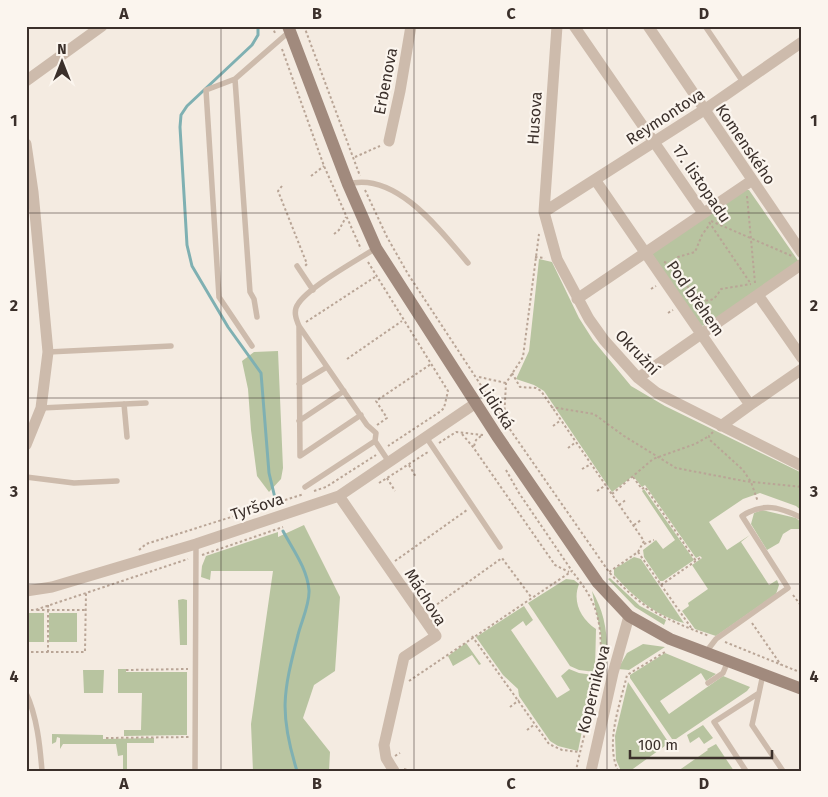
<svg xmlns="http://www.w3.org/2000/svg" width="828" height="797" viewBox="0 0 828 797" font-family="'Fira Sans',sans-serif">
<style>
.green{fill:#b8c4a0}
.lines{fill:none;stroke-linecap:round;stroke-linejoin:round}
.stream{stroke:#7fb0b2;stroke-width:3}
.path{stroke:#b9a596;stroke-width:2;stroke-dasharray:2.5 2.5;stroke-linecap:butt}
.lane{stroke:#cdbbac;stroke-width:5.5}
.street{stroke:#cdbbac;stroke-width:11}
.secondary{stroke:#a18a7d;stroke-width:12}
.grid{fill:none;stroke:#3b302b;stroke-width:1;stroke-opacity:0.55}
.labels{text-anchor:middle;stroke-width:4.5;stroke-linejoin:round;paint-order:stroke}
.street-label{font-size:16px;fill:#3b302b;stroke:#fbf5ee}
.neatline{fill:none;stroke:#3b302b;stroke-width:2}
.grid-label{font-size:16px;text-anchor:middle;font-weight:bold;fill:#3b302b}
</style>
<rect width="100%" height="100%" fill="#f4ebe1"/>
<path class="green" d="M744 190H749L799 262 707 325 701 326 652 254Z
M539 259 552 262 579 318 593 340 631 386 665 406 802 473V511L796 506 760 493 743 499 709 522 727 550 750 535 741 542 769 585 777 580 779 585 776 594 716 636 695 629 682 611 689 606 688 603 708 589 692 565 702 558 700 556 696 558 645 485 642 487 633 476 612 492 544 391 534 385 516 379 529 351Z
M278 351 283 468 281 479 269 492 257 476 251 430 248 389 242 361 254 352Z
M644 489 694 560 663 581H660L644 557 643 550 656 540 663 549 675 540 642 491Z
M762 510 796 518 802 523V529H791L783 534 779 543 767 550 751 524 754 513Z
M304 525 340 597 335 671 314 685 303 718 330 752 329 771H253L251 724 273 571H211L210 580 201 577 202 566 206 556 278 532V537Z
M634 557 641 559 684 623C654 615 634 597 614 575V569Z
M610 578 640 606 666 620 664 625 635 607 608 579Z
M566 579 574 580 579 584C572 602 581 619 596 629L595 672 579 670 570 666 528 603Z
M592 591C606 614 609 641 606 667L600 661 601 635Z
M183 599 187 600V645H180L178 600Z
M524 606 533 620 526 626 523 621 511 630 557 698 570 690 561 676 569 669 579 673 593 675 578 751 558 746 550 741 519 696 518 689 503 675 476 637Z
M26 613H44V642H26Z
M49 613H77V642H49Z
M466 643 481 664 479 665 472 655 453 666 448 656Z
M643 644 665 647 629 670 618 669 627 653Z
M665 653 716 674 706 681 701 673 660 701 669 714 723 676 750 687 747 691 676 739H672L630 678V675Z
M118 669H126V672H187V735L124 736V730H141L142 693H118Z
M83 670H104L103 693H84Z
M628 682 669 743 630 771H621L616 760 615 736Z
M703 725 713 738 704 744 699 737 690 743 687 735Z
M52 734 103 735V739L154 738V743H127V771H123V755L118 756 116 744H63L60 749V738L57 737 56 742 52 744Z
M716 744 734 771H678L708 750 707 749Z"/>
<g class="lines">
<path class="stream" d="M258 26V35L252 45 187 106 181 115 180 127 187 245 192 266 228 327 261 373 269 473 275 498
M283 531C293 550 307 568 309 590 310 604 301 622 298 635 283 693 279 713 297 771"/>
<path class="path" d="M272 26 275 33
M304 26 360 176
M282 49 324 166 361 249
M355 157 380 146
M311 176 324 166
M282 186 278 191 307 264 305 266
M365 190 387 237 408 274 509 428 609 572C643 610 663 618 709 636
M747 196 755 283
M711 221 792 256
M709 222 751 284
M334 234 339 230 346 217
M535 257 545 258
M368 262 448 391 444 408 441 411 388 446
M664 262 673 265 696 299C711 302 714 301 721 289L751 284
M674 267 678 257 695 252 702 235 710 224
M651 289 656 286
M695 299 696 309
M668 313 673 310
M306 322 375 277
M347 359 402 321
M512 373 520 387 536 388 541 391 644 541 638 552 609 572
M479 377 506 383
M551 407 594 414 624 436 676 468 744 481 802 487
M504 420 506 383 523 357 539 234
M377 425 387 418 376 401 431 364
M553 426 561 420
M713 432 709 436 710 440 743 470 751 482 758 502
M462 434 473 447 555 565 569 572
M439 443 456 432 483 435
M474 446 476 440 481 436
M568 448 576 442
M409 465 416 477
M582 469 591 464
M506 470 519 493 572 571
M633 477 642 489 645 487 696 561
M387 478 395 491
M379 483 428 452
M314 491 326 487 376 455
M597 491 606 485
M612 494 653 459 695 444 709 436
M619 505 627 499
M634 525 641 520
M644 544 654 540
M139 550 146 544 304 494
M638 552 692 629
M202 555 283 527
M395 561 467 510
M661 585 700 558
M793 595 802 607
M48 605V652
M26 610H35L188 559
M37 610H85
M429 610 502 558 531 597
M752 623 781 665
M472 636 549 744 562 750 580 752
M725 642 802 673
M26 652H85L86 592
M126 670 188 669
M409 681 572 571C582 584 593 598 597 615 610 663 585 723 576 771
M510 707 519 700
M527 730 535 724
M106 738 189 737
M395 756 400 753
M404 769 411 771
M618 771C605 742 620 705 627 675L665 652"/>
<path class="lane" d="M705 26 743 82
M235 79 206 90 219 297 252 346
M348 184C396 171 441 231 468 263
M297 266 313 290
M257 317 254 299 250 292 235 79 290 31
M299 326 300 456 361 415
M48 352 171 346
M299 384 327 367
M124 404 127 437
M41 408 146 403
M299 421 344 391
M426 437 500 547
M375 441 376 433 367 425 299 326C296 319 293 311 298 304 310 286 356 261 376 248
M26 477 74 483 117 481
M305 487 375 441 389 462
M706 652 716 639 788 588 742 516C763 502 780 507 802 518
M708 683 723 673 728 661
M26 693C37 716 40 746 42 771
M759 693 752 725 783 771
M195 771 196 544
M746 771 714 722 759 693 763 674"/>
<path class="street" d="M557 26 544 212 557 259 589 319 604 340 638 378 657 393 802 466
M574 26 703 213
M648 26 802 253
M26 81 102 26
M389 141 400 91 411 26
M26 144 33 192 48 352 41 408 26 445
M596 181 750 405 721 426
M544 212 704 110 802 42
M758 295 802 358
M577 299 751 181
M638 378 802 264
M750 405 802 369
M339 496 436 636 404 657 384 745 386 758 394 771
M26 591 52 587 196 544 339 496 476 403
M591 771 613 673 629 616"/>
<path class="secondary" d="M288 26 348 184 376 248 497 436 598 583 629 616 670 639 802 689"/>
</g>
<path class="grid" d="M221 26V771M414 26V771M607 26V771M26 213H802M26 398H802M26 584H802"/>
<g class="labels">
<g class="street-label">
<text transform="translate(385 81) rotate(-79)" y="6">Erbenova</text>
<text transform="translate(665 116) rotate(-33)" y="6">Reymontova</text>
<text transform="translate(534 118) rotate(-86)" y="6">Husova</text>
<text transform="translate(746 144) rotate(56)" y="6">Komenského</text>
<text transform="translate(702 183) rotate(56)" y="6">17. listopadu</text>
<text transform="translate(696 298) rotate(55)" y="6">Pod břehem</text>
<text transform="translate(638 352) rotate(46)" y="6">Okružní</text>
<text transform="translate(497 406) rotate(57)" y="6">Lidická</text>
<text transform="translate(257 506) rotate(-18)" y="6">Tyršova</text>
<text transform="translate(426 597) rotate(58)" y="6">Máchova</text>
<text transform="translate(593 689) rotate(-76)" y="6">Kopernikova</text>
</g>
</g>
<rect width="828" height="797" fill="none" stroke="#fbf5ee" stroke-width="55"/>
<g transform="translate(62 62)" stroke="#fbf5ee" stroke-width="4" paint-order="stroke">
<path d="M0-4L9 19L0 12L-9 19Z" fill="#3b302b"/>
<text y="-8" font-size="14" font-weight="bold" text-anchor="middle" fill="#3b302b">N</text>
</g>
<path d="M630 750v8h142v-8" fill="none" stroke="#3b302b" stroke-width="2.5"/>
<text x="638" y="750" font-size="15" fill="#3b302b" stroke="#fbf5ee" stroke-width="4" paint-order="stroke">100 m</text>
<rect x="28" y="28" width="772" height="742" class="neatline"/>
<g class="grid-label">
<text x="124" y="19">A</text>
<text x="317" y="19">B</text>
<text x="511" y="19">C</text>
<text x="704" y="19">D</text>
<text x="14" y="126">1</text>
<text x="814" y="126">1</text>
<text x="14" y="311">2</text>
<text x="814" y="311">2</text>
<text x="14" y="497">3</text>
<text x="814" y="497">3</text>
<text x="14" y="682">4</text>
<text x="814" y="682">4</text>
<text x="124" y="789">A</text>
<text x="317" y="789">B</text>
<text x="511" y="789">C</text>
<text x="704" y="789">D</text>
</g>
</svg>
